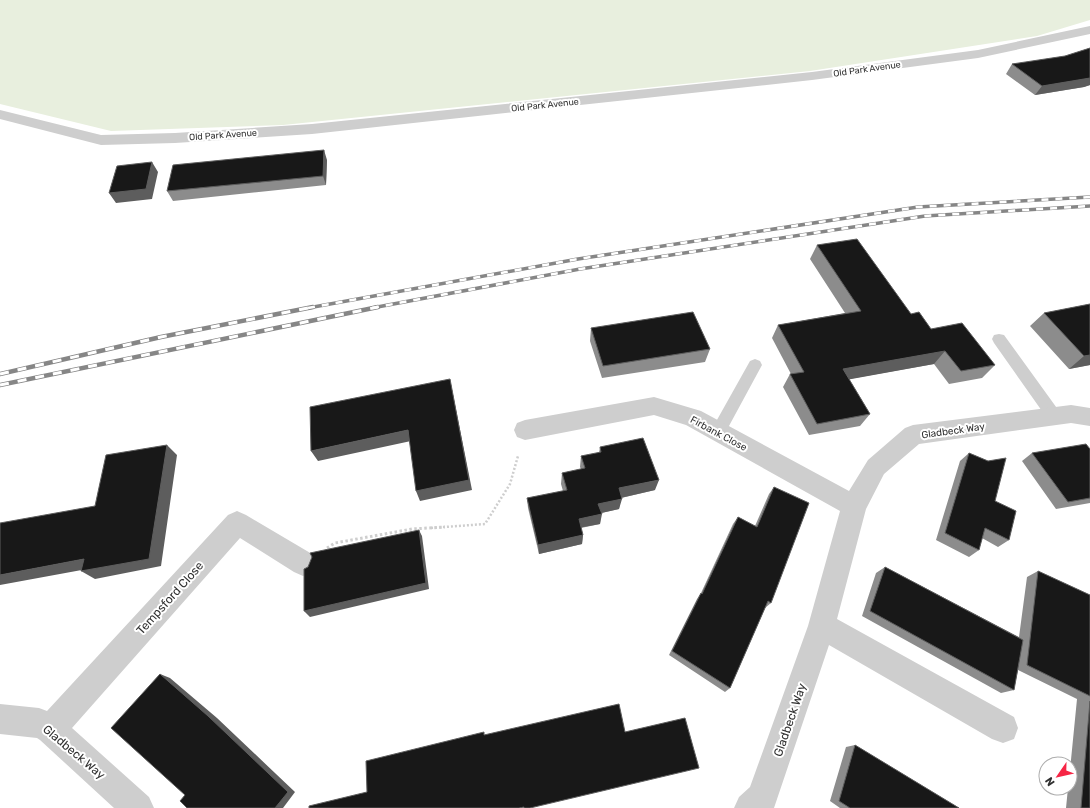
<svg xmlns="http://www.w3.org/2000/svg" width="1090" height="808" viewBox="0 0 1090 808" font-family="Rubik,sans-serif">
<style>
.green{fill:#e8efde}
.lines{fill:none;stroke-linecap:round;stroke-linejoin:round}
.path-far1{stroke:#cecece;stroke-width:2.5;stroke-dasharray:2 2;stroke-linecap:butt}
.path{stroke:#cecece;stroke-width:3;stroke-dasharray:2.5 2.5;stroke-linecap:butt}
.service{fill:#cecece;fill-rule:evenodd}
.minor{fill:#cecece;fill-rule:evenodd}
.tertiary{fill:#cecece;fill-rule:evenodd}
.rail-far1-casing{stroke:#868686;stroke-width:3.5}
.rail-casing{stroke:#868686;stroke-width:4.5}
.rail-far1{stroke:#fff;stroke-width:2.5;stroke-dasharray:7;stroke-linecap:butt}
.rail{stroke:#fff;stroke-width:3;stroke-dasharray:9;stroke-linecap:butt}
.wall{fill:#8c8c8c}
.shaded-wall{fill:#5d5d5d}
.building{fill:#181818;stroke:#5d5d5d}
.labels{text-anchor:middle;stroke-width:4;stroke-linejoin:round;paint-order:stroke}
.far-street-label{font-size:9px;fill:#313131;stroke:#fff}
.street-label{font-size:10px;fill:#313131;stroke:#fff}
.near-street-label{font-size:12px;fill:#313131;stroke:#fff}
</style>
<rect width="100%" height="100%" fill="#fff"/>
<path class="green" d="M0 0H1090V20L1037 36 810 71 283 125 111 131 0 104Z"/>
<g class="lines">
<path class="path-far1" d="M431 528 485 524 510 484 518 456"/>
<path class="path" d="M327 548 335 543 412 529 445 527"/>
<path class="service" d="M999 334 1004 335 1059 411 1062 416 1059 421 1054 422 1049 421 994 343 992 339 994 335Z
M755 359 760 361 762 365 723 437 718 439 713 437 710 432 713 427 750 361Z"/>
<path class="minor" d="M654 397 701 411 849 491 868 460 905 428 913 425 1071 405 1090 408V426L1071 423 919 444 884 474 866 509 837 619 1014 717 1018 728 1014 739 1003 743 992 739 829 645 774 808H734L739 797 750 787 808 626 840 511 686 425 654 415 525 440 517 437 514 430 517 423 525 420Z
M237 511 246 515 312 554 316 563 312 572 303 576 294 572 240 538 72 728 149 797 154 808H114L40 740 37 738 0 734V704L39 708 47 711 228 515Z"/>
<path class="tertiary" d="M1090 26V34L978 58 812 80 312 134 175 143 101 145 0 119V110L101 135 175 133 312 124 812 72 978 50Z"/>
<g class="rail-far1-casing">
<path id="rail-far1" d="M308 308 578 259 918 207 1090 197
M372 308 580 269 925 216 1090 206"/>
</g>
<g class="rail-casing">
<path id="rail" d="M0 374 161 337 313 307
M0 385 378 307"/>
</g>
<use href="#rail-far1" class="rail-far1"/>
<use href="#rail" class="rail"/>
</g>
<path class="wall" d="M1090 48V85L1084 87 1035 95 1006 74 1012 64 1065 56Z
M327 160 326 185 173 201 167 191Z
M817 245 911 314 931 329 995 365 982 378 949 384 934 364 849 379 870 414 860 426 809 435 783 387 790 374H791L772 338 778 325 845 313 810 259Z
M1090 304V365L1069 369 1030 326 1044 313Z
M591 328 710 349 705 362 602 378 590 341Z
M600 447 655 490 621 498 619 509 601 513 600 524 581 528 583 535 582 544 539 554 528 508 527 498 563 491 561 484 562 473 581 469 580 467 581 456 599 453Z
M1090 449V503L1056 509 1022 461 1032 453Z
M969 453 988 461 995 501 1009 540 998 547 982 538 979 550 969 557 936 540 960 461Z
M774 487 771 603 765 608 730 688 725 692 669 655 697 599 701 593 733 524 738 517 755 526 769 494Z
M885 567 1019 637 1027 577 1038 571 1090 595V808H1066L1068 788H1070V770L1077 699 1018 670 1014 690 1001 693 862 616 876 573Z
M855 745 959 808H840L830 801 846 747Z"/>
<path class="shaded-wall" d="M1090 78V85L1084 87 1035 95 1042 86Z
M324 150 327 160 326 185 323 176Z
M152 162 158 172 152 199 116 203 109 193Z
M945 351 934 364 835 382 843 369Z
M1090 355V365L1069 369 1084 356Z
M450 379 472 490 420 501 416 491Z
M408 430 411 441 318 461 311 451Z
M167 445 177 455 161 566 95 579 81 571Z
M659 480 655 490 616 499 619 488Z
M622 499 619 509 597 514 598 504Z
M602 514 600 524 578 528 579 519Z
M419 530 422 536 429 589 310 617 304 611Z
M583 535 582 544 539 554 538 545Z
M84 559 98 567 0 585V575Z
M160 674 170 678 217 718 295 792 283 808H275Z"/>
<path class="building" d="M1090 48V78L1042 86 1012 64 1065 56Z
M324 150 323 176 167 191 173 165Z
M152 162 146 189 109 193 117 166Z
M857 239 911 314 919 312 931 329 962 323 995 365 961 371 945 351 843 369 870 414 817 424 790 374 804 372 778 325 861 311 817 245Z
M1090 304V355L1084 356 1044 313Z
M693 312 710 349 603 366 591 328Z
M450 379 469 480 416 491 408 430 311 451 310 407Z
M643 438 659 480 619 488 622 499 598 504 602 514 579 519 583 535 538 545 527 498 567 490 562 473 585 468 581 456 601 452 600 447Z
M1086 444 1090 449V498L1068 502 1032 453Z
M167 445 149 559 81 571 84 559 0 575V523L95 506 106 455Z
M969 453 988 461 1006 458 995 501 1016 511 1009 540 985 528 979 550 945 533Z
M774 487 809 503 771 603 768 601 730 688 672 651 701 593 702 594 738 517 757 527Z
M419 530 426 583 304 611V569L308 567 312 557 310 553Z
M885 567 1023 640 1014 690 870 611Z
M1038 571 1090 595V696L1027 665Z
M160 674 208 716 288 792 275 808H187L180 801 185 795 111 728Z
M1090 701V808H1081Z
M619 704 625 732 685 718 699 768 530 808H524V807L519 808H309V806L367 792 366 761 484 732V735Z
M855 745 959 808H850L839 801Z"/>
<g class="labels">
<g class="far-street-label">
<text transform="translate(867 69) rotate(-8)" y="3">Old Park Avenue</text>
<text transform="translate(545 105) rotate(-6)" y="3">Old Park Avenue</text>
<text transform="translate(223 135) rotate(-4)" y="3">Old Park Avenue</text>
</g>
<g class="street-label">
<text transform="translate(953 430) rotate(-8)" y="4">Gladbeck Way</text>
<text transform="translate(719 433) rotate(28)" y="4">Firbank Close</text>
</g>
<g class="near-street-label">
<text transform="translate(170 598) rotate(-48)" y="4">Tempsford Close</text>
<text transform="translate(790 720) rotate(-71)" y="4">Gladbeck Way</text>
<text transform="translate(74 752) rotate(40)" y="4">Gladbeck Way</text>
</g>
</g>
<g transform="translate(1058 776) rotate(236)"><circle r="19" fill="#ffffff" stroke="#adadad"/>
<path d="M0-3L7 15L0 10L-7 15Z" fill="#f62545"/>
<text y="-6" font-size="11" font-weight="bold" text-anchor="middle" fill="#313131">N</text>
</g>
</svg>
